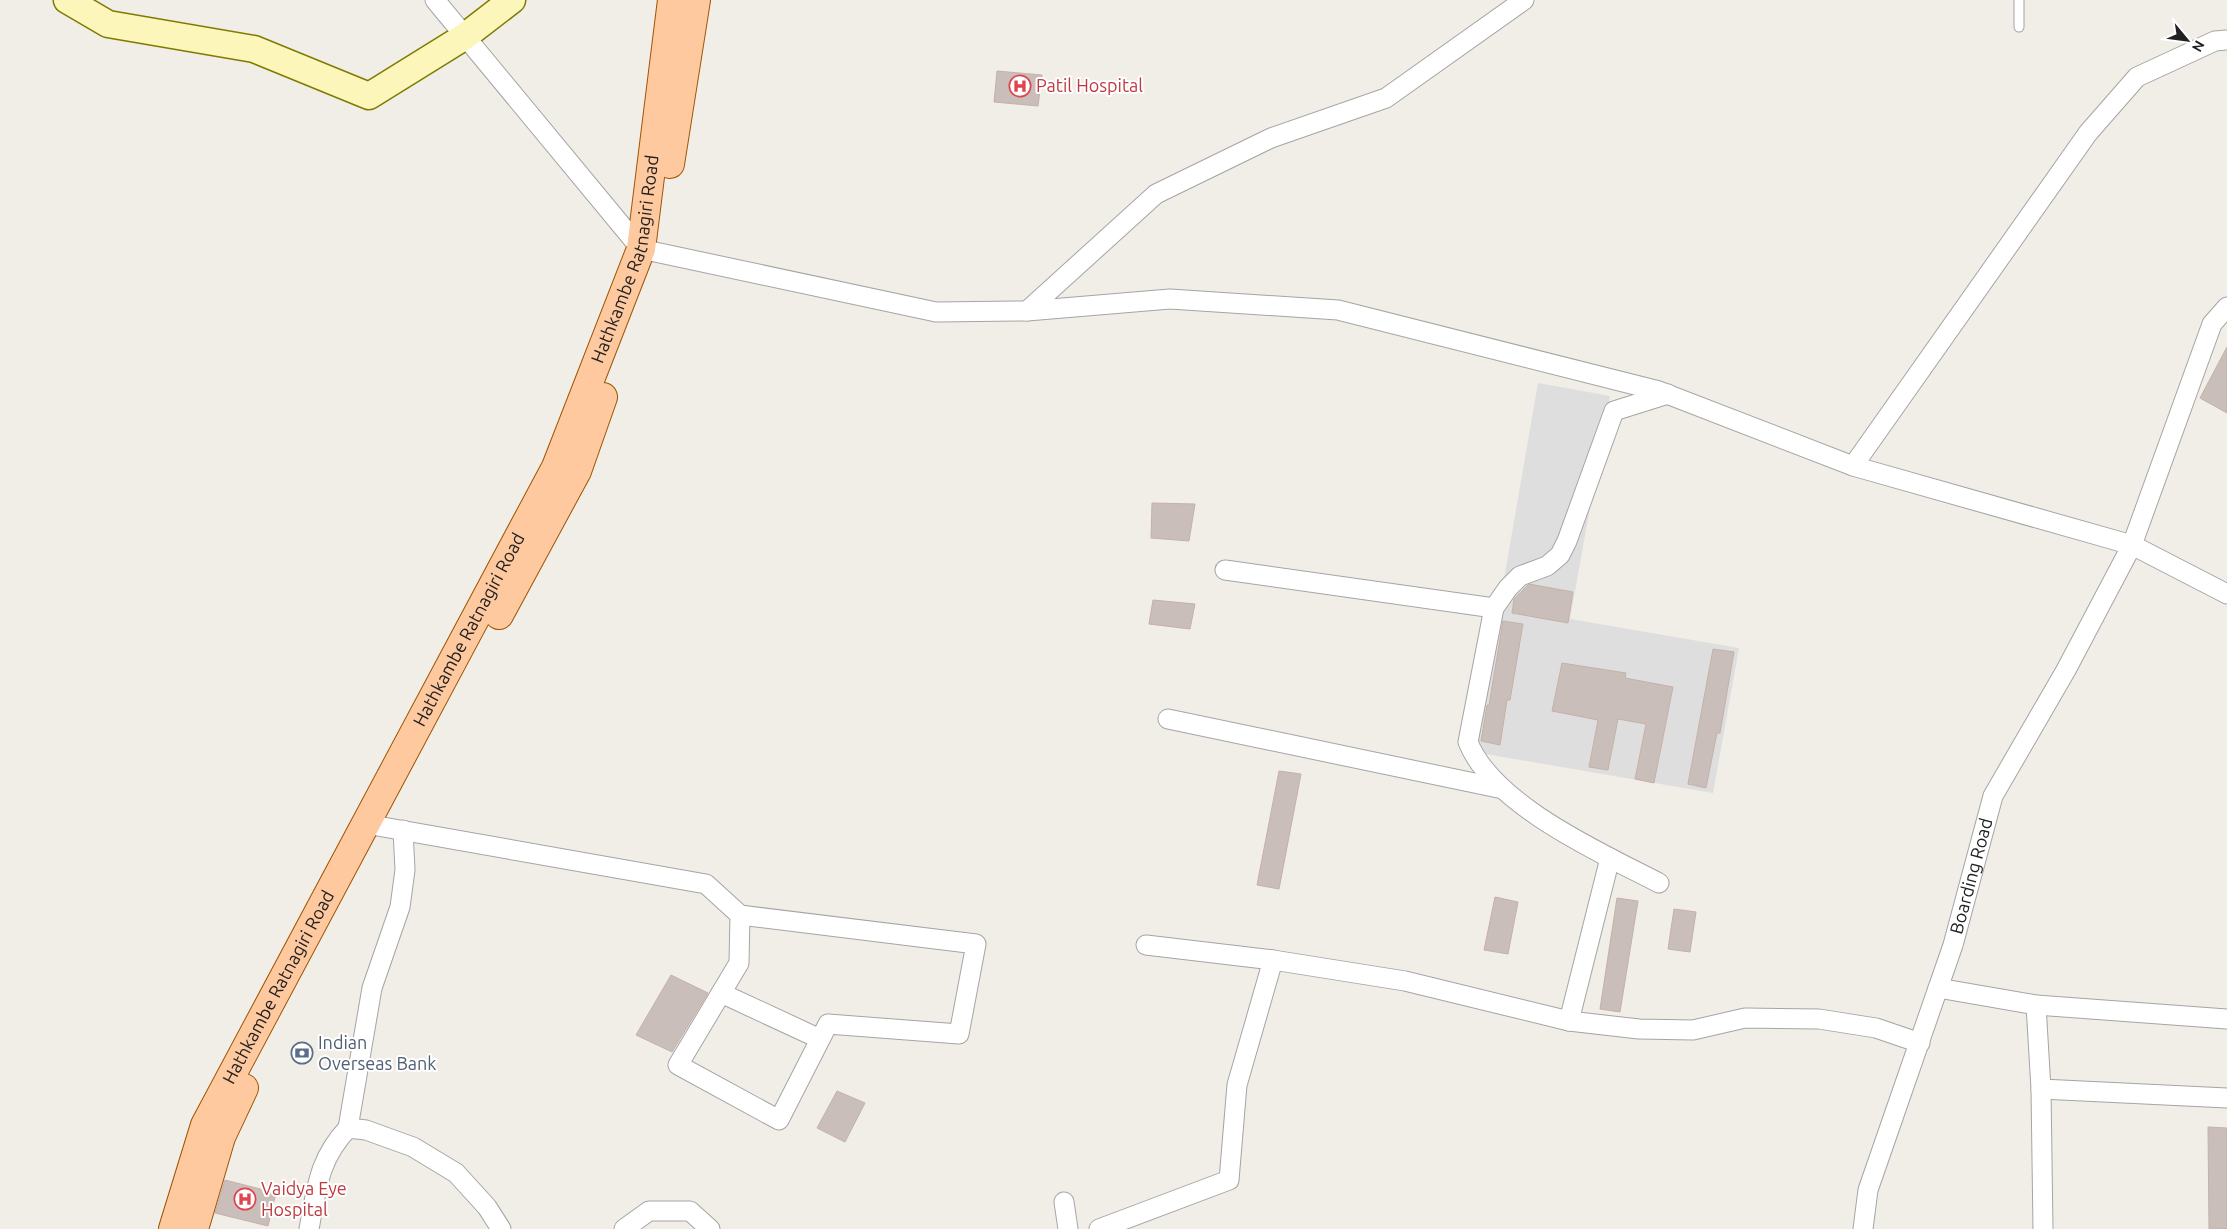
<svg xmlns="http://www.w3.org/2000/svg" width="2227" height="1229" viewBox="0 0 2227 1229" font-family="Ubuntu,sans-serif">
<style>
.residential{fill:#dfdede}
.building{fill:#cabeba;stroke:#c4b1a9}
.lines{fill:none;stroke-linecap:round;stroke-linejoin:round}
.lane-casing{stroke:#a5a5a5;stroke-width:11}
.street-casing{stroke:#a5a5a5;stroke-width:21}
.secondary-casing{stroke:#7e7b01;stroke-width:29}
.primary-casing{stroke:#9e5400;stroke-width:30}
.lane{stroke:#fff;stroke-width:9}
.street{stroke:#fff;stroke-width:19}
.secondary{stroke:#fcf6bb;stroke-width:26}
.primary{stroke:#ffc99f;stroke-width:28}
.labels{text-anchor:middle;stroke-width:4;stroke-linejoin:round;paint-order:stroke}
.health-label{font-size:18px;fill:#be3a42;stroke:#fff;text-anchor:start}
.street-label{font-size:18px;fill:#212121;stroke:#fff}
.service-label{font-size:18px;fill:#4e5e75;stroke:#fff;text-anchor:start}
</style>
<rect width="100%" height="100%" fill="#f1ede7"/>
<path class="residential" d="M1538 383 1610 396 1570 619 1739 648 1713 793 1474 752Z"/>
<path class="building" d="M997 71 1042 75 1038 106 994 102Z
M2227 347V413L2200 398Z
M1152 503 1195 504 1189 541 1151 538Z
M1529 584 1573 592 1568 623 1512 613 1514 599Z
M1153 600 1195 604 1190 629 1149 624Z
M1503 621 1523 624 1510 700H1507L1500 745 1481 741 1487 705H1489Z
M1713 649 1734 652 1720 733H1717L1706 788 1688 784Z
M1562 663 1626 673 1625 678 1673 687 1654 783 1635 779 1646 724 1618 719 1608 770 1589 767 1598 720 1552 711Z
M1279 771 1301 774 1279 889 1257 885Z
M1495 897 1518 902 1508 954 1484 950Z
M1617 898 1638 901 1620 1012 1600 1009Z
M1674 909 1696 912 1690 952 1668 949Z
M671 975 708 993 672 1052 636 1035Z
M837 1091 865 1103 845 1142 817 1128Z
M2208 1127 2227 1128V1229H2209Z
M225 1180 276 1193 268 1226 215 1213Z"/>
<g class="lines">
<g class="lane-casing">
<path id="lane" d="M2019 0V27"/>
</g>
<g class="street-casing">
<g id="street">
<path d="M435 0 641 249 936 312 1027 311 1170 299 1338 310 1659 391 1853 466 2132 545 2227 594"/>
<path d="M1027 311 1156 194 1271 138 1386 98 1524 0"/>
<path d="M1853 466 2088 133 2137 77 2215 41 2227 40"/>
<path d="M1225 570 1494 608"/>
<path d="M1168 719 1503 789"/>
<path d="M366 824 706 884 740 915 976 944 959 1034 828 1024 779 1120 678 1065 739 963 740 915"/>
<path d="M1659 883C1601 853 1493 805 1468 742L1494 608 1508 588 1520 576 1547 566 1560 555 1567 541 1614 411 1668 394"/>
<path d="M1146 945 1273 960"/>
<path d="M1938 988 2036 1005 2227 1019"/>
<path d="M721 993 820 1039"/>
<path d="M2036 1005 2041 1089 2043 1229"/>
<path d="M1569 1021 1610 858"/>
<path d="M2041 1089 2227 1098"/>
<path d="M348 1128 372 988 400 907 405 870 403 830"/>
<path d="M1064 1202 1068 1229"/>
<path d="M309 1229C317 1188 318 1160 348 1128L366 1130 413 1147 456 1173 487 1207 501 1229"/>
<path d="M624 1229 649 1211H690L710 1229"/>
<path d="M1099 1229 1229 1180 1237 1085 1273 960 1405 981 1569 1021 1639 1029 1693 1030 1745 1018 1819 1019 1876 1028 1920 1043"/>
<path id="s1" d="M1863 1229 1868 1190 1953 945 1993 796 2066 670 2132 545 2212 324 2227 307"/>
</g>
</g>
<g class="secondary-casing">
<path id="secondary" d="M67 0 108 24 254 49 369 96 464 37 512 0"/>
</g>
<g class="primary-casing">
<g id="primary">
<path d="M670 164 696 0"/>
<path d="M499 615 577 471 603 397"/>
<path id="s2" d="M173 1229 205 1125 556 467 641 249 672 0"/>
<path d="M194 1229 221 1137 244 1088"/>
</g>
</g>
<use href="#lane" class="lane"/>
<use href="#street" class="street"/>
<use href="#secondary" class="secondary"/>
<use href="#primary" class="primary"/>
</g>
<defs>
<g id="hospital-ring" transform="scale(1.125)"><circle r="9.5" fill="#fff" stroke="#e0444e" stroke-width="1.5"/><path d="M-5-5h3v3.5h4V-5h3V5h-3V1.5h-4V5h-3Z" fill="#e0444e"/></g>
<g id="bank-ring" transform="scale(1.125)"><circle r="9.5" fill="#fff" stroke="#5c6f8a" stroke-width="1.5"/><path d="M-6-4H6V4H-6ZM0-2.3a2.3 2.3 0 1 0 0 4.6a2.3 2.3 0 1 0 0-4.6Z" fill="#5c6f8a"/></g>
</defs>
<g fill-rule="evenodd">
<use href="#hospital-ring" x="1020" y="86"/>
<use href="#bank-ring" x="302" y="1053"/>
<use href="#hospital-ring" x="245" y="1199"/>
</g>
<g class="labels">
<g class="health-label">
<text x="1036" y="92">Patil Hospital</text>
<text x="261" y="1195">Vaidya Eye<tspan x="261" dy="21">Hospital</tspan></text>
</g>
<g class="street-label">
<text dy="6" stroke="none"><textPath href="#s2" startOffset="1075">Hathkambe Ratnagiri Road</textPath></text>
<text dy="6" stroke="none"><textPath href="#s2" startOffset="670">Hathkambe Ratnagiri Road</textPath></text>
<text dy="6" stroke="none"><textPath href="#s1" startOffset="370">Boarding Road</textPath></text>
<text dy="6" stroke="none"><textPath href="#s2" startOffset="265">Hathkambe Ratnagiri Road</textPath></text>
</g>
<g class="service-label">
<text x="318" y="1049">Indian<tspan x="318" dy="21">Overseas Bank</tspan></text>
</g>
</g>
<g transform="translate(2187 40) rotate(119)" stroke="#ffffff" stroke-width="4" paint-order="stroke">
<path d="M0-4L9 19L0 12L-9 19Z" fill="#212121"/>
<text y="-8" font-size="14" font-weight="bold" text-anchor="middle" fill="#212121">N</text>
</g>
</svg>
